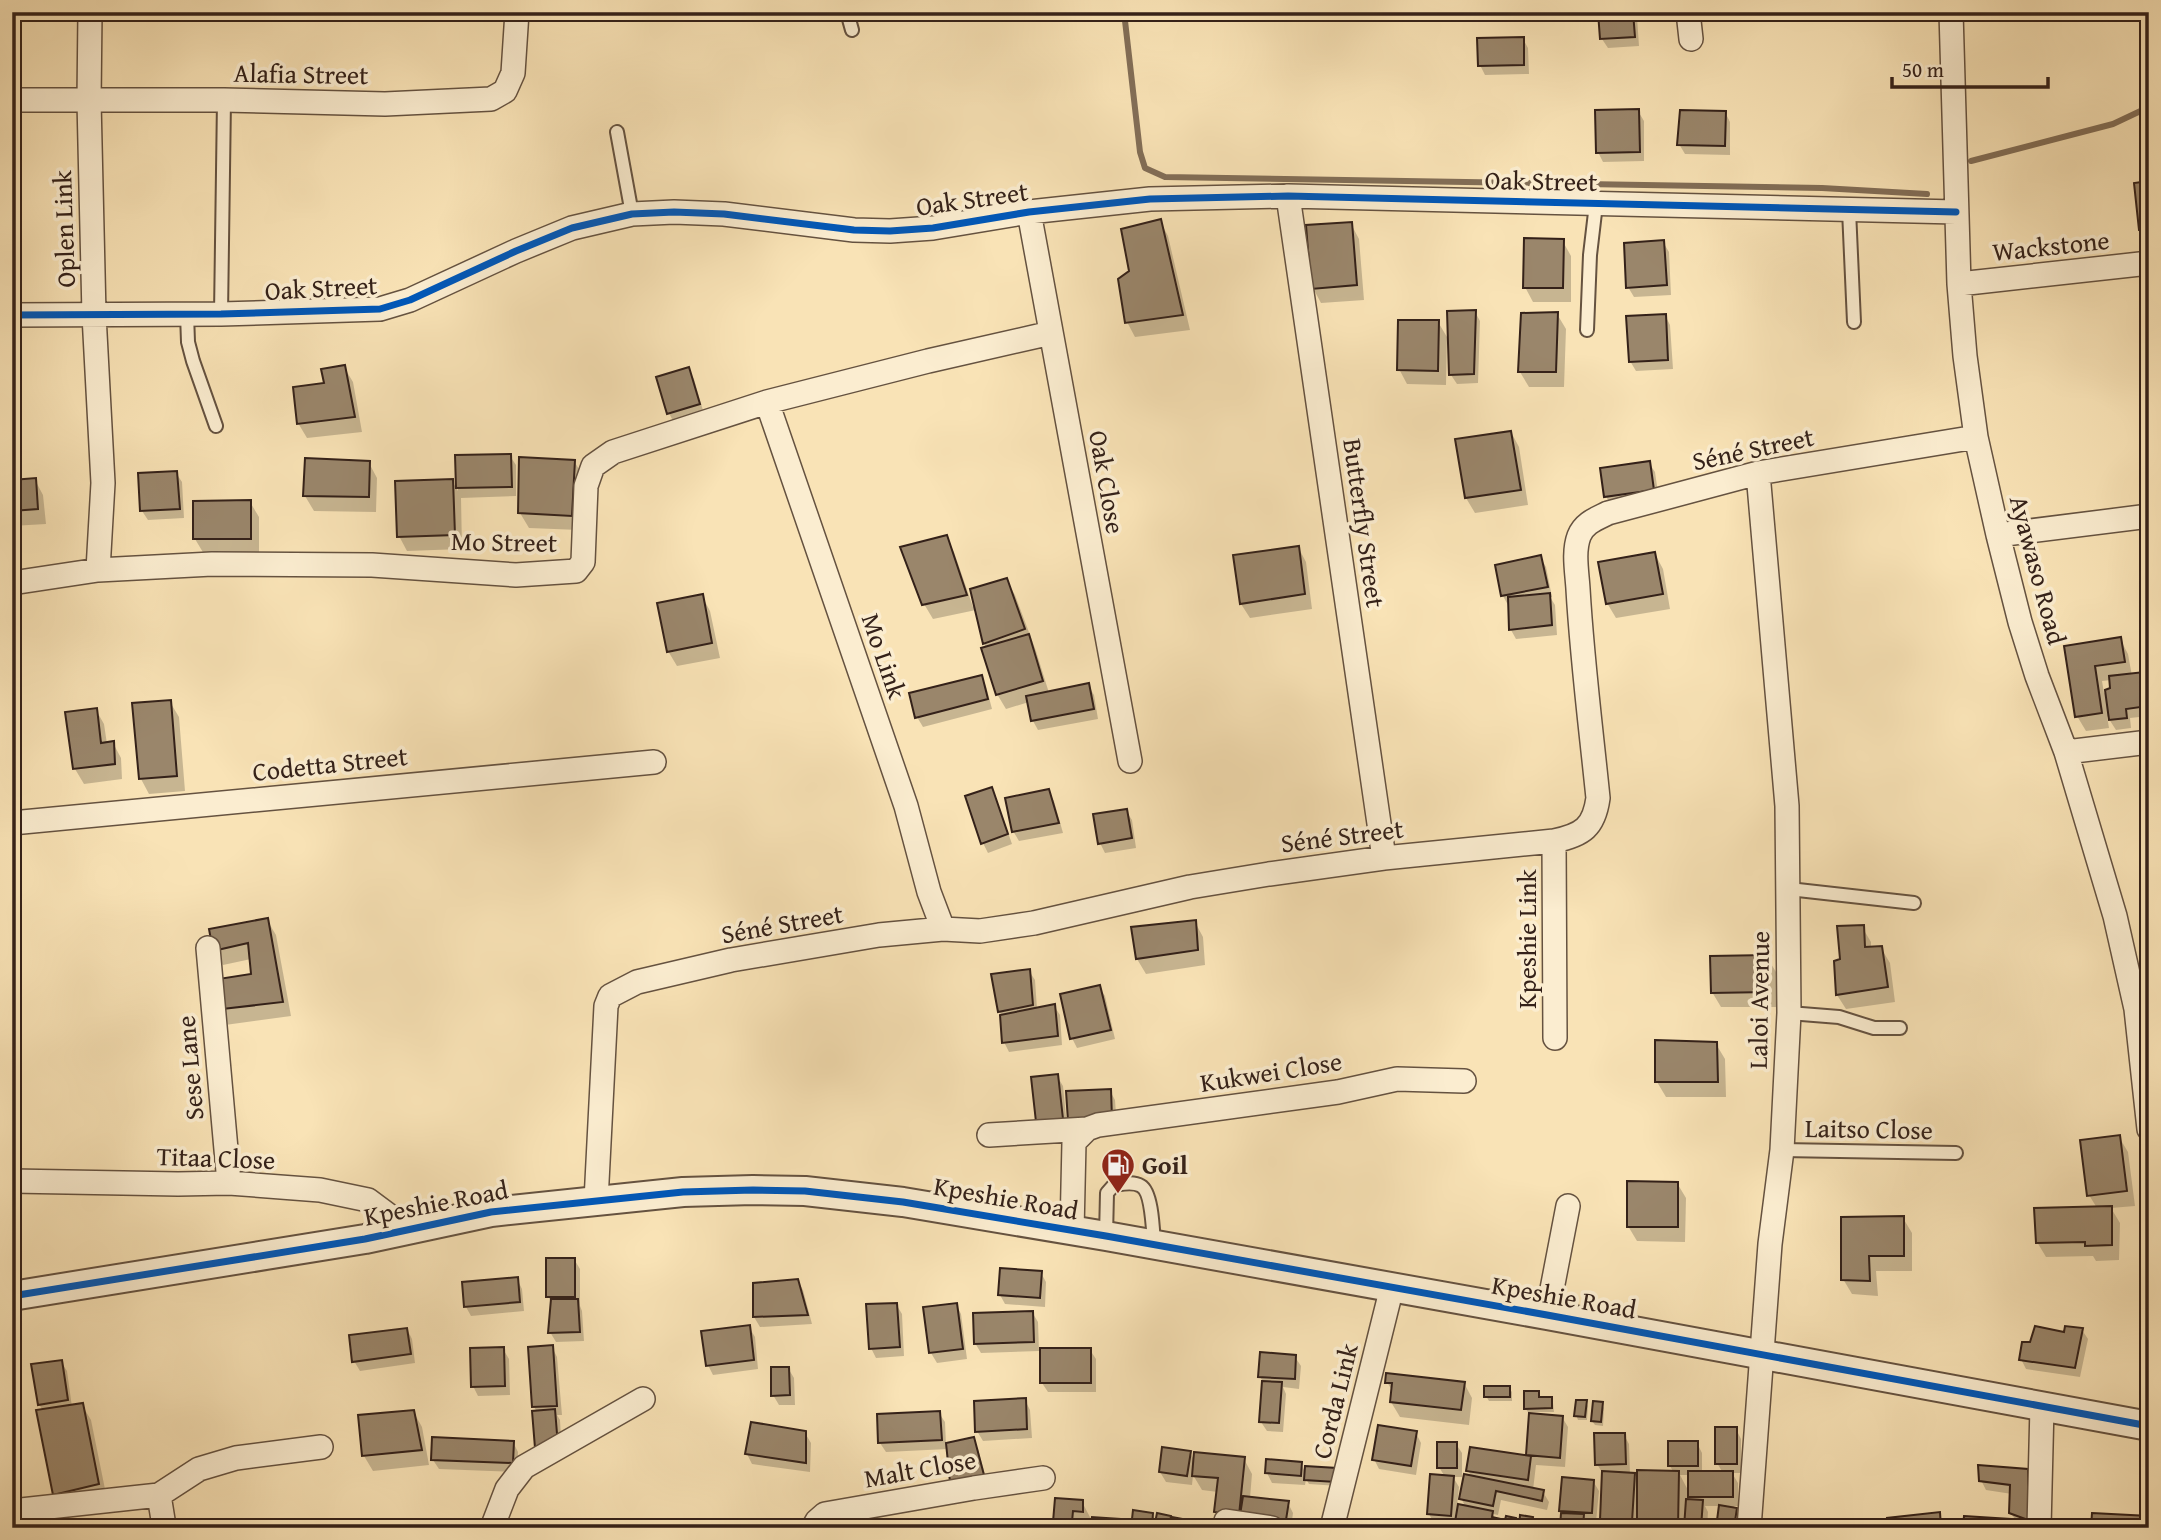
<svg xmlns="http://www.w3.org/2000/svg" width="2161" height="1540" viewBox="0 0 2161 1540" font-family="'Gentium Book Plus',serif">
<style>
.shadow{fill:#0003;fill-rule:evenodd}
.lines{fill:none;stroke-linecap:round;stroke-linejoin:round}
.stream{stroke:#826e57;stroke-width:6}
.building{fill:#9a866b;stroke:#342119;stroke-width:2}
.service-casing{stroke:#655240;stroke-width:16}
.minor-casing{stroke:#655240;stroke-width:26}
.tertiary-casing{stroke:#655240;stroke-width:32}
.service{stroke:#fbedd0;stroke-width:12}
.minor{stroke:#fbedd0;stroke-width:23}
.tertiary{stroke:#fbedd0;stroke-width:28}
.cycleway-casing{stroke:#fbedd0;stroke-width:11}
.cycleway{stroke:#0057b8;stroke-width:7}
.labels{text-anchor:middle;stroke-width:7;stroke-linejoin:round;paint-order:stroke}
.street-label{font-size:26px;fill:#342119;stroke:#fbedd0}
.poi-label{font-size:26px;font-weight:bold;fill:#342119;stroke:#fbedd0;text-anchor:start}
</style>
<rect width="100%" height="100%" fill="#f9e3b6"/>
<filter id="stains"><feTurbulence type="fractalNoise" baseFrequency=".00286" numOctaves="4"/><feColorMatrix values="0 0 0 0 .2 0 0 0 0 .09 0 0 0 0 .02 0 0 0 .5 -.17"/></filter>
<radialGradient id="worn" r=".72"><stop offset=".6" stop-color="#630" stop-opacity="0"/><stop offset="1" stop-color="#630" stop-opacity=".3"/></radialGradient>
<path class="shadow" d="M1600 12H1635L1637 17 1639 46 1608 48 1602 39Z
M1523 39 1528 48 1529 74 1485 75 1480 65Z
M1638 111 1644 121V161L1603 162 1598 152Z
M1725 112 1730 122V155L1685 154 1679 144Z
M2149 183V242L2141 229Z
M1160 221 1168 236 1190 330 1135 337 1127 322 1131 271Z
M1351 224 1359 239 1364 300 1321 303 1313 288Z
M1562 240 1571 256V302H1533L1525 287Z
M1663 242 1669 252 1671 295 1634 297 1628 287Z
M1475 312 1480 321 1478 383 1457 384 1451 375Z
M1557 314 1566 329 1564 387H1529L1520 372Z
M1665 315 1670 325 1673 369 1636 371 1630 361Z
M1438 322 1447 337 1446 385 1407 384 1399 369Z
M12 367 19 379V430H12Z
M344 367 353 382 362 432 307 438 298 423Z
M688 369 694 379 704 414 674 423 669 413Z
M1511 432 1519 447 1528 505 1475 513 1466 498 1457 441Z
M510 456 516 465V496L461 498 462 549 407 551 399 536 452 481 458 491 457 457Z
M574 461 583 476 579 530 529 528 520 513Z
M369 463 377 478 376 512 314 511 305 496Z
M1649 463 1655 472 1659 500 1611 506 1606 496Z
M176 473 182 482 184 518 148 520 142 511Z
M35 480 43 495 46 524 12 526V481Z
M250 502 259 517V553L204 554 195 539Z
M946 537 954 552 973 607 1006 580 1015 595 1036 651 1049 693 1088 685 1094 695 1098 719 1038 730 1033 721 1029 702 1006 709 997 694 976 610 933 619 924 604Z
M1298 547 1306 562 1312 609 1250 618 1241 604Z
M1655 554 1663 569 1670 609 1616 618 1607 603Z
M1540 557 1546 567 1552 597H1550L1555 605 1557 635 1516 639 1511 630 1508 605 1503 596 1497 566Z
M702 596 710 611 720 658 677 666 668 651Z
M2120 639 2128 654 2132 676 2143 674 2149 684V716L2130 718 2131 728 2116 730 2107 716 2109 728 2086 731 2077 716 2066 647ZM2111 680 2112 689 2104 693 2102 681Z
M981 677 986 686 992 709 923 727 917 717Z
M170 702 179 717 185 791 149 794 141 779Z
M96 710 104 724 107 744 113 743 121 758 122 779 84 784 75 769Z
M991 789 996 798 1012 844 988 853 983 843Z
M1048 791 1054 801 1063 833 1019 841 1013 831Z
M1126 811 1132 820 1136 848 1105 853 1100 843Z
M267 920 276 935 291 1016 225 1025 216 1010 253 975 251 959 223 965 214 950Z
M1195 922 1203 937 1205 965 1146 974 1137 959Z
M1862 927 1871 942V948H1881L1890 963 1895 1002 1846 1009 1837 995 1842 961Z
M1767 957 1776 972V1007H1721L1712 992Z
M1029 971 1035 980 1037 1009 1054 1006 1060 1015 1062 1045 1009 1052 1004 1042 1002 1016 999 1011Z
M1099 987 1105 996 1115 1039 1077 1048 1072 1038Z
M1716 1044 1725 1059 1726 1097H1666L1657 1082Z
M1057 1076 1063 1086 1068 1137 1044 1140Z
M1110 1091 1115 1100 1117 1128 1075 1130Z
M2119 1137 2128 1152 2135 1206 2111 1208 2120 1223 2119 1260 2096 1261 2093 1256 2046 1257 2037 1242 2097 1208 2089 1195Z
M1677 1183 1686 1198 1685 1242 1637 1241 1628 1226Z
M1903 1218 1912 1233V1271H1876L1878 1296 1852 1294 1843 1279Z
M574 1259 580 1269V1306L582 1311 584 1341 556 1342 550 1332 552 1304 548 1296Z
M1041 1273 1046 1282 1045 1307 1005 1304 1000 1295Z
M517 1279 522 1289 524 1311 471 1316 466 1307Z
M798 1281 803 1290 812 1324 760 1327 754 1317 755 1284Z
M896 1304 902 1314 904 1356 876 1358 871 1348Z
M956 1304 961 1314 967 1359 937 1363 931 1353 925 1309Z
M1032 1312 1038 1322 1039 1351 981 1353 975 1343Z
M749 1327 755 1337 758 1369 713 1375 708 1365Z
M407 1329 412 1339 415 1363 360 1371 354 1361Z
M2082 1330 2088 1339 2080 1377 2026 1369 2021 1359 2065 1334Z
M552 1347 557 1357 562 1415H557L560 1420 562 1455 534 1407 529 1349Z
M503 1349 509 1359 510 1395 478 1396 473 1386Z
M1090 1350 1096 1359V1392H1048L1042 1383Z
M1295 1357 1301 1366 1299 1389 1283 1387 1286 1394 1283 1432 1267 1431 1261 1422 1264 1383 1260 1377Z
M61 1362 67 1371 72 1407 82 1405 91 1420 107 1499 63 1509 54 1494 43 1411 39 1404Z
M788 1368 794 1378 795 1405H779L773 1395Z
M1387 1382 1464 1383 1472 1398 1469 1425 1400 1417 1391 1402 1393 1392Z
M1509 1388 1512 1392V1401H1489L1486 1396Z
M1538 1392 1540 1399H1551L1553 1403 1554 1412H1528L1525 1408Z
M1025 1400 1030 1410 1032 1438 983 1441 977 1431Z
M1586 1402 1588 1406 1587 1420H1578L1576 1415Z
M1602 1404 1604 1408 1603 1426 1595 1425 1592 1421Z
M413 1411 422 1427 429 1465 373 1471 364 1456Z
M939 1413 945 1422 946 1445 973 1439 978 1449 988 1485 948 1449 886 1452 880 1443Z
M1531 1415 1562 1417 1568 1427 1565 1467 1536 1465 1533 1490 1543 1492 1549 1502 1547 1510 1501 1500 1498 1515 1493 1514 1496 1520 1506 1522 1515 1519 1520 1528H1494L1461 1521V1525L1476 1528H1460L1456 1521V1525L1434 1523 1429 1514 1445 1477 1439 1467 1456 1444 1462 1453V1477H1453L1459 1487 1457 1506 1466 1508 1461 1498 1472 1477 1468 1471 1528 1457Z
M1736 1429 1741 1439V1473H1732L1738 1483V1506H1734L1741 1519 1740 1528H1717L1721 1506H1705L1708 1512 1707 1528H1606L1601 1520 1603 1474 1597 1464 1624 1435 1629 1444 1630 1474 1634 1475 1639 1484 1674 1473 1670 1466 1697 1443 1702 1453V1473H1723L1717 1463ZM1680 1475H1689V1492Z
M805 1433 811 1443 810 1472 752 1464 747 1454Z
M1416 1433 1421 1443 1416 1475 1379 1469 1374 1459Z
M513 1442 518 1452 517 1472 439 1469 433 1460Z
M1190 1453 1195 1461 1244 1459 1252 1474 1250 1498 1288 1503 1293 1513 1291 1528 1225 1527 1216 1512 1218 1492 1202 1490 1193 1475 1192 1485 1166 1482 1160 1472Z
M1301 1464 1306 1474 1336 1469 1338 1486 1309 1484 1306 1479 1305 1485 1272 1483 1267 1473Z
M2027 1470 2033 1480 2029 1528H1965L2016 1521 2011 1513 2012 1494 1986 1490 1981 1480Z
M1593 1481 1599 1491 1596 1522 1587 1521 1589 1528H1562L1561 1510Z
M1082 1502 1091 1519 1119 1521 1123 1528H1058L1055 1522Z
M1152 1514 1157 1523 1170 1517 1173 1522 1208 1526 1209 1528H1133Z
M1939 1514 1947 1528H1889Z"/>
<g class="lines">
<path class="stream" d="M1124 12 1140 152 1145 168 1165 177 1822 188 1927 194
M1971 161 2113 124 2149 107"/>
</g>
<path class="building" d="M1598 12H1633L1635 37 1600 39Z
M1524 37V65L1478 66 1477 38Z
M1639 109 1640 152 1596 153 1595 110Z
M1680 110 1726 111 1725 146 1677 145Z
M2149 181V229L2139 230 2134 183Z
M1161 219 1183 315 1125 323 1118 279 1129 271 1121 229Z
M1352 222 1357 285 1311 289 1306 225Z
M1524 238 1564 239 1563 288H1523Z
M1664 240 1667 285 1626 288 1624 243Z
M1476 310 1474 374 1449 375 1447 311Z
M1558 312 1556 372H1518L1521 313Z
M1666 314 1668 360 1629 362 1626 316Z
M1398 320H1439L1438 371 1397 370Z
M345 365 355 417 297 424 293 387 324 383 321 369Z
M689 367 700 404 667 414 656 377Z
M1511 431 1521 490 1465 498 1455 439Z
M511 454 512 487 456 488 455 455Z
M519 457 575 460 572 516 518 513Z
M305 458 370 461 369 497 303 496Z
M1650 461 1654 490 1604 497 1600 468Z
M177 471 180 509 140 511 138 473Z
M36 478 38 509 12 511V480Z
M453 479 455 535 397 537 395 481Z
M251 500V539H193V501Z
M947 535 967 595 922 605 900 547Z
M1299 546 1305 594 1240 604 1233 555Z
M1655 552 1663 594 1606 604 1598 562Z
M1541 555 1548 587 1501 596 1495 565Z
M1007 578 1025 629 983 644 970 589Z
M1550 593 1552 625 1509 630 1508 597Z
M703 594 712 643 667 652 657 603Z
M1029 634 1043 681 996 695 981 648Z
M2121 637 2125 662 2095 666 2102 713 2075 717 2064 646Z
M2144 672 2148 706 2126 709 2127 718 2109 720 2105 690 2110 688 2109 676Z
M982 675 988 699 915 718 909 693Z
M1089 683 1094 709 1031 721 1026 696Z
M171 700 177 776 139 779 132 703Z
M97 708 101 743 114 741 115 764 73 769 65 712Z
M992 787 1008 834 981 844 965 796Z
M1049 789 1059 823 1012 832 1005 798Z
M1127 809 1132 838 1098 844 1093 814Z
M268 918 283 1002 214 1010 212 980 251 974 248 943 213 951 209 929Z
M1196 920 1198 950 1136 959 1131 927Z
M1864 925 1865 947 1882 946 1888 987 1836 995 1834 961 1840 959 1837 926Z
M1768 955V992L1711 993 1710 956Z
M1030 969 1033 1005 998 1012 991 974Z
M1100 985 1111 1030 1070 1039 1060 994Z
M1055 1004 1058 1036 1002 1043 1000 1015Z
M1655 1040 1717 1042 1718 1082H1655Z
M1058 1074 1064 1128 1037 1131 1031 1077Z
M1111 1089 1112 1119 1068 1121 1066 1091Z
M2120 1135 2127 1191 2087 1196 2080 1140Z
M1627 1181 1678 1182V1227H1627Z
M2112 1206V1245L2085 1246V1242L2036 1243 2034 1208Z
M1904 1216V1256H1869L1870 1281 1841 1280V1217Z
M546 1258H575V1297H546Z
M1000 1268 1042 1271 1040 1298 998 1295Z
M518 1277 520 1302 464 1307 462 1282Z
M798 1279 808 1315 753 1317V1283Z
M551 1299H578L580 1332 548 1333Z
M897 1303 900 1347 869 1349 866 1304Z
M957 1303 963 1349 929 1353 923 1307Z
M1033 1311 1034 1342 974 1344 973 1313Z
M750 1325 754 1360 706 1366 701 1331Z
M2035 1326 2064 1332 2065 1326 2083 1328 2075 1368 2019 1360 2022 1342H2030Z
M407 1328 411 1354 352 1362 349 1335Z
M553 1345 557 1406 532 1407 528 1347Z
M504 1347 505 1386 471 1387 470 1348Z
M1040 1348H1091V1383H1040Z
M1260 1352 1296 1355 1295 1379 1258 1377Z
M62 1360 68 1400 38 1405 31 1364Z
M771 1367H789L790 1395 771 1396Z
M1386 1373 1465 1382 1461 1410 1390 1402 1392 1383H1385Z
M1262 1381 1282 1382 1279 1423 1259 1422Z
M1484 1386H1510V1397H1484Z
M1524 1391H1539V1397H1552V1408L1524 1409Z
M1026 1398 1027 1429 975 1432 974 1401Z
M1576 1400H1587L1585 1417 1574 1416Z
M1593 1401 1603 1402 1601 1422 1591 1421Z
M83 1403 99 1484 53 1495 36 1410Z
M555 1409 558 1446 535 1448 532 1411Z
M414 1410 422 1450 362 1456 358 1415Z
M940 1411 942 1440 878 1443 877 1414Z
M1529 1413 1563 1416 1560 1458 1526 1455Z
M751 1422 806 1431V1463L745 1454Z
M1378 1425 1417 1431 1411 1466 1372 1460Z
M1715 1427H1737V1464H1715Z
M1594 1433H1625L1626 1464 1595 1465Z
M432 1437 514 1441 513 1463 431 1460Z
M974 1437 984 1475 950 1482 946 1443Z
M1668 1441H1698V1466H1668Z
M1437 1442H1457V1468H1437Z
M1162 1447 1191 1451 1187 1476 1159 1472Z
M1470 1447 1531 1456 1528 1480 1466 1471Z
M1194 1452 1245 1457 1239 1515 1214 1512 1218 1478 1192 1476Z
M1266 1459 1302 1462 1301 1476 1265 1473Z
M1978 1465 2028 1469V1520L2009 1513 2010 1485 1979 1481Z
M1305 1466 1337 1468 1336 1482 1304 1480Z
M1637 1470 1679 1471 1678 1528H1637Z
M1602 1471 1635 1473 1632 1522 1600 1520Z
M1688 1471H1733V1497H1688Z
M1430 1474 1454 1476 1451 1516 1427 1514Z
M1464 1474 1544 1490 1542 1501 1496 1491 1493 1506 1459 1499Z
M1562 1477 1594 1480 1592 1513 1559 1511Z
M1243 1496 1289 1501 1286 1520 1240 1515Z
M1055 1498 1083 1500V1512L1073 1511 1072 1522 1085 1524V1526H1091L1092 1517 1120 1519V1528H1057L1058 1523 1053 1522Z
M1686 1499 1703 1500 1701 1528H1684Z
M1458 1504 1493 1511 1492 1517 1505 1520 1506 1516 1516 1518 1514 1528H1485L1455 1522Z
M1719 1505 1737 1508 1734 1528H1716Z
M1133 1510 1153 1513 1152 1528H1131Z
M1940 1512 1941 1528H1888L1887 1518Z
M1157 1513 1171 1516 1169 1528H1154Z
M1561 1513 1584 1514 1583 1528H1560Z
M2092 1513 2149 1516V1528H2091Z
M1520 1515 1533 1517 1532 1524 1547 1526 1546 1528H1519Z
M1964 1516 2026 1520V1528H1963Z
M1172 1517 1209 1524V1528H1170Z"/>
<g class="lines">
<g class="service-casing">
<path id="service" d="M847 12 852 30
M617 132 632 214
M1849 210 1854 322
M187 314 188 342 193 361 216 426
M221 314 224 100
M1587 330 1590 255 1596 204
M1789 889 1914 903
M1789 1013 1839 1017 1874 1028H1900
M1782 1150 1956 1153
M1106 1236 1107 1193 1114 1185C1122 1184 1133 1181 1141 1186 1152 1192 1153 1231 1154 1244"/>
</g>
<g class="minor-casing">
<path id="minor" d="M90 12 89 101 94 315 103 483 98 570
M1688 12 1691 39
M1951 12 1959 284 1965 356 1976 437 1998 535 2020 622 2037 676 2066 752 2115 916 2136 1009 2149 1129
M12 100H224L385 104 491 99 505 91 513 73 517 12
M1288 196 1384 858
M1029 212 1130 761
M1959 284 2149 263
M12 315 221 314 380 309 410 300 516 251 572 228 632 214 674 212 724 214 854 230 890 231 933 228 1029 212 1150 199 1288 196 1956 212
M767 402 906 806 929 892 943 929
M1998 535 2149 516
M12 583 98 570 212 564 372 565 516 575 576 571 583 562 586 486 593 466 613 452 767 402 928 361 1051 333
M2066 752 2149 742
M12 823 654 762
M1554 841 1555 1038
M208 948 229 1183
M989 1135 1087 1129
M12 1181 178 1184 229 1183 320 1190 368 1200 407 1229
M596 1201 606 1006 610 996 637 982 731 960 879 935 943 929 980 931 1034 923 1190 887 1269 874 1384 858 1554 841C1583 835 1594 827 1598 798 1591 729 1582 659 1578 589 1577 572 1573 552 1579 536 1584 523 1596 519 1608 513L1758 473 1976 437
M1072 1231 1074 1142 1087 1129 1098 1125 1338 1092 1397 1079 1464 1081
M1547 1315 1568 1206
M159 1495 164 1526
M12 1511 159 1495 199 1469 236 1458 321 1447
M1226 1521 1272 1528
M492 1528 507 1489 524 1467 643 1399
M813 1528 817 1521 825 1514 974 1488 1043 1478
M1332 1528 1392 1287
M1749 1528 1770 1244 1782 1150 1789 1013 1787 806 1758 473
M2039 1528 2042 1406"/>
</g>
<g class="tertiary-casing">
<path id="tertiary" d="M12 1296 365 1239 491 1212 683 1192 753 1190 805 1191 903 1202 1106 1236 1547 1315 2149 1426"/>
</g>
<use href="#service" class="service"/>
<use href="#minor" class="minor"/>
<use href="#tertiary" class="tertiary"/>
<g class="cycleway-casing">
<path id="cycleway" d="M12 315 221 314 380 309 410 300 516 251 572 228 632 214 674 212 724 214 854 230 890 231 933 228 1029 212 1150 199 1288 196 1956 212
M12 1296 365 1239 491 1212 683 1192 753 1190 805 1191 903 1202 1106 1236 1547 1315 2149 1426"/>
</g>
<use href="#cycleway" class="cycleway"/>
</g>
<defs>
<g id="fuel-pin" transform="scale(1.75)"><path d="M0 17L-7.5 6A9.5 9.5 0 1 1 7.5 6Z" fill="#8f2418" stroke="#fbedd0"/><path d="M-5.5-6h7V0h2V4h1.3V-2.5L3-4.5l.8-.8L6-3V5H2.5V1h-1V6h-7ZM-4.2-4.7v3.2H.2V-4.7Z" fill="#fff"/></g>
</defs>
<g fill-rule="evenodd">
<use href="#fuel-pin" x="1118" y="1165"/>
</g>
<g class="labels">
<g class="street-label">
<text transform="translate(301 74) rotate(1)" y="9">Alafia Street</text>
<text transform="translate(1541 181) rotate(1)" y="9">Oak Street</text>
<text transform="translate(972 199) rotate(-8)" y="9">Oak Street</text>
<text transform="translate(64 229) rotate(-92)" y="9">Oplen Link</text>
<text transform="translate(2051 246) rotate(-6)" y="9">Wackstone</text>
<text transform="translate(321 288) rotate(-3)" y="9">Oak Street</text>
<text transform="translate(1753 449) rotate(-12)" y="9">Séné Street</text>
<text transform="translate(1107 482) rotate(80)" y="9">Oak Close</text>
<text transform="translate(1364 523) rotate(82)" y="9">Butterfly Street</text>
<text transform="translate(504 542) rotate(1)" y="9">Mo Street</text>
<text transform="translate(2038 570) rotate(75)" y="9">Ayawaso Road</text>
<text transform="translate(884 656) rotate(71)" y="9">Mo Link</text>
<text transform="translate(330 764) rotate(-6)" y="9">Codetta Street</text>
<text transform="translate(1342 836) rotate(-7)" y="9">Séné Street</text>
<text transform="translate(782 924) rotate(-10)" y="9">Séné Street</text>
<text transform="translate(1527 939) rotate(-90)" y="9">Kpeshie Link</text>
<text transform="translate(1759 1000) rotate(-89)" y="9">Laloi Avenue</text>
<text transform="translate(190 1068) rotate(-95)" y="9">Sese Lane</text>
<text transform="translate(1271 1072) rotate(-9)" y="9">Kukwei Close</text>
<text transform="translate(1869 1129) rotate(1)" y="9">Laitso Close</text>
<text transform="translate(216 1158) rotate(2)" y="9">Titaa Close</text>
<text transform="translate(1006 1198) rotate(10)" y="9">Kpeshie Road</text>
<text transform="translate(436 1203) rotate(-11)" y="9">Kpeshie Road</text>
<text transform="translate(1564 1297) rotate(10)" y="9">Kpeshie Road</text>
<text transform="translate(1335 1401) rotate(-76)" y="9">Corda Link</text>
<text transform="translate(920 1469) rotate(-10)" y="9">Malt Close</text>
</g>
<g class="poi-label">
<text x="1142" y="1174">Goil</text>
</g>
</g>
<rect width="2161" height="1540" fill="none" stroke="#f9e3b6" stroke-width="42"/>
<rect x="14" y="14" width="2133" height="1512" fill="none" stroke="#342119" stroke-width="3.5"/>
<rect x="21" y="21" width="2119" height="1498" fill="none" stroke="#342119" stroke-width="2"/>
<path d="M1892 77v10h156v-10" fill="none" stroke="#342119" stroke-width="3.5"/>
<text x="1902" y="77" font-size="21" fill="#342119" stroke="#fbedd0" stroke-width="5" paint-order="stroke">50 m</text>
<rect width="100%" height="100%" filter="url(#stains)"/>
<rect width="100%" height="100%" fill="url(#worn)"/>
</svg>
